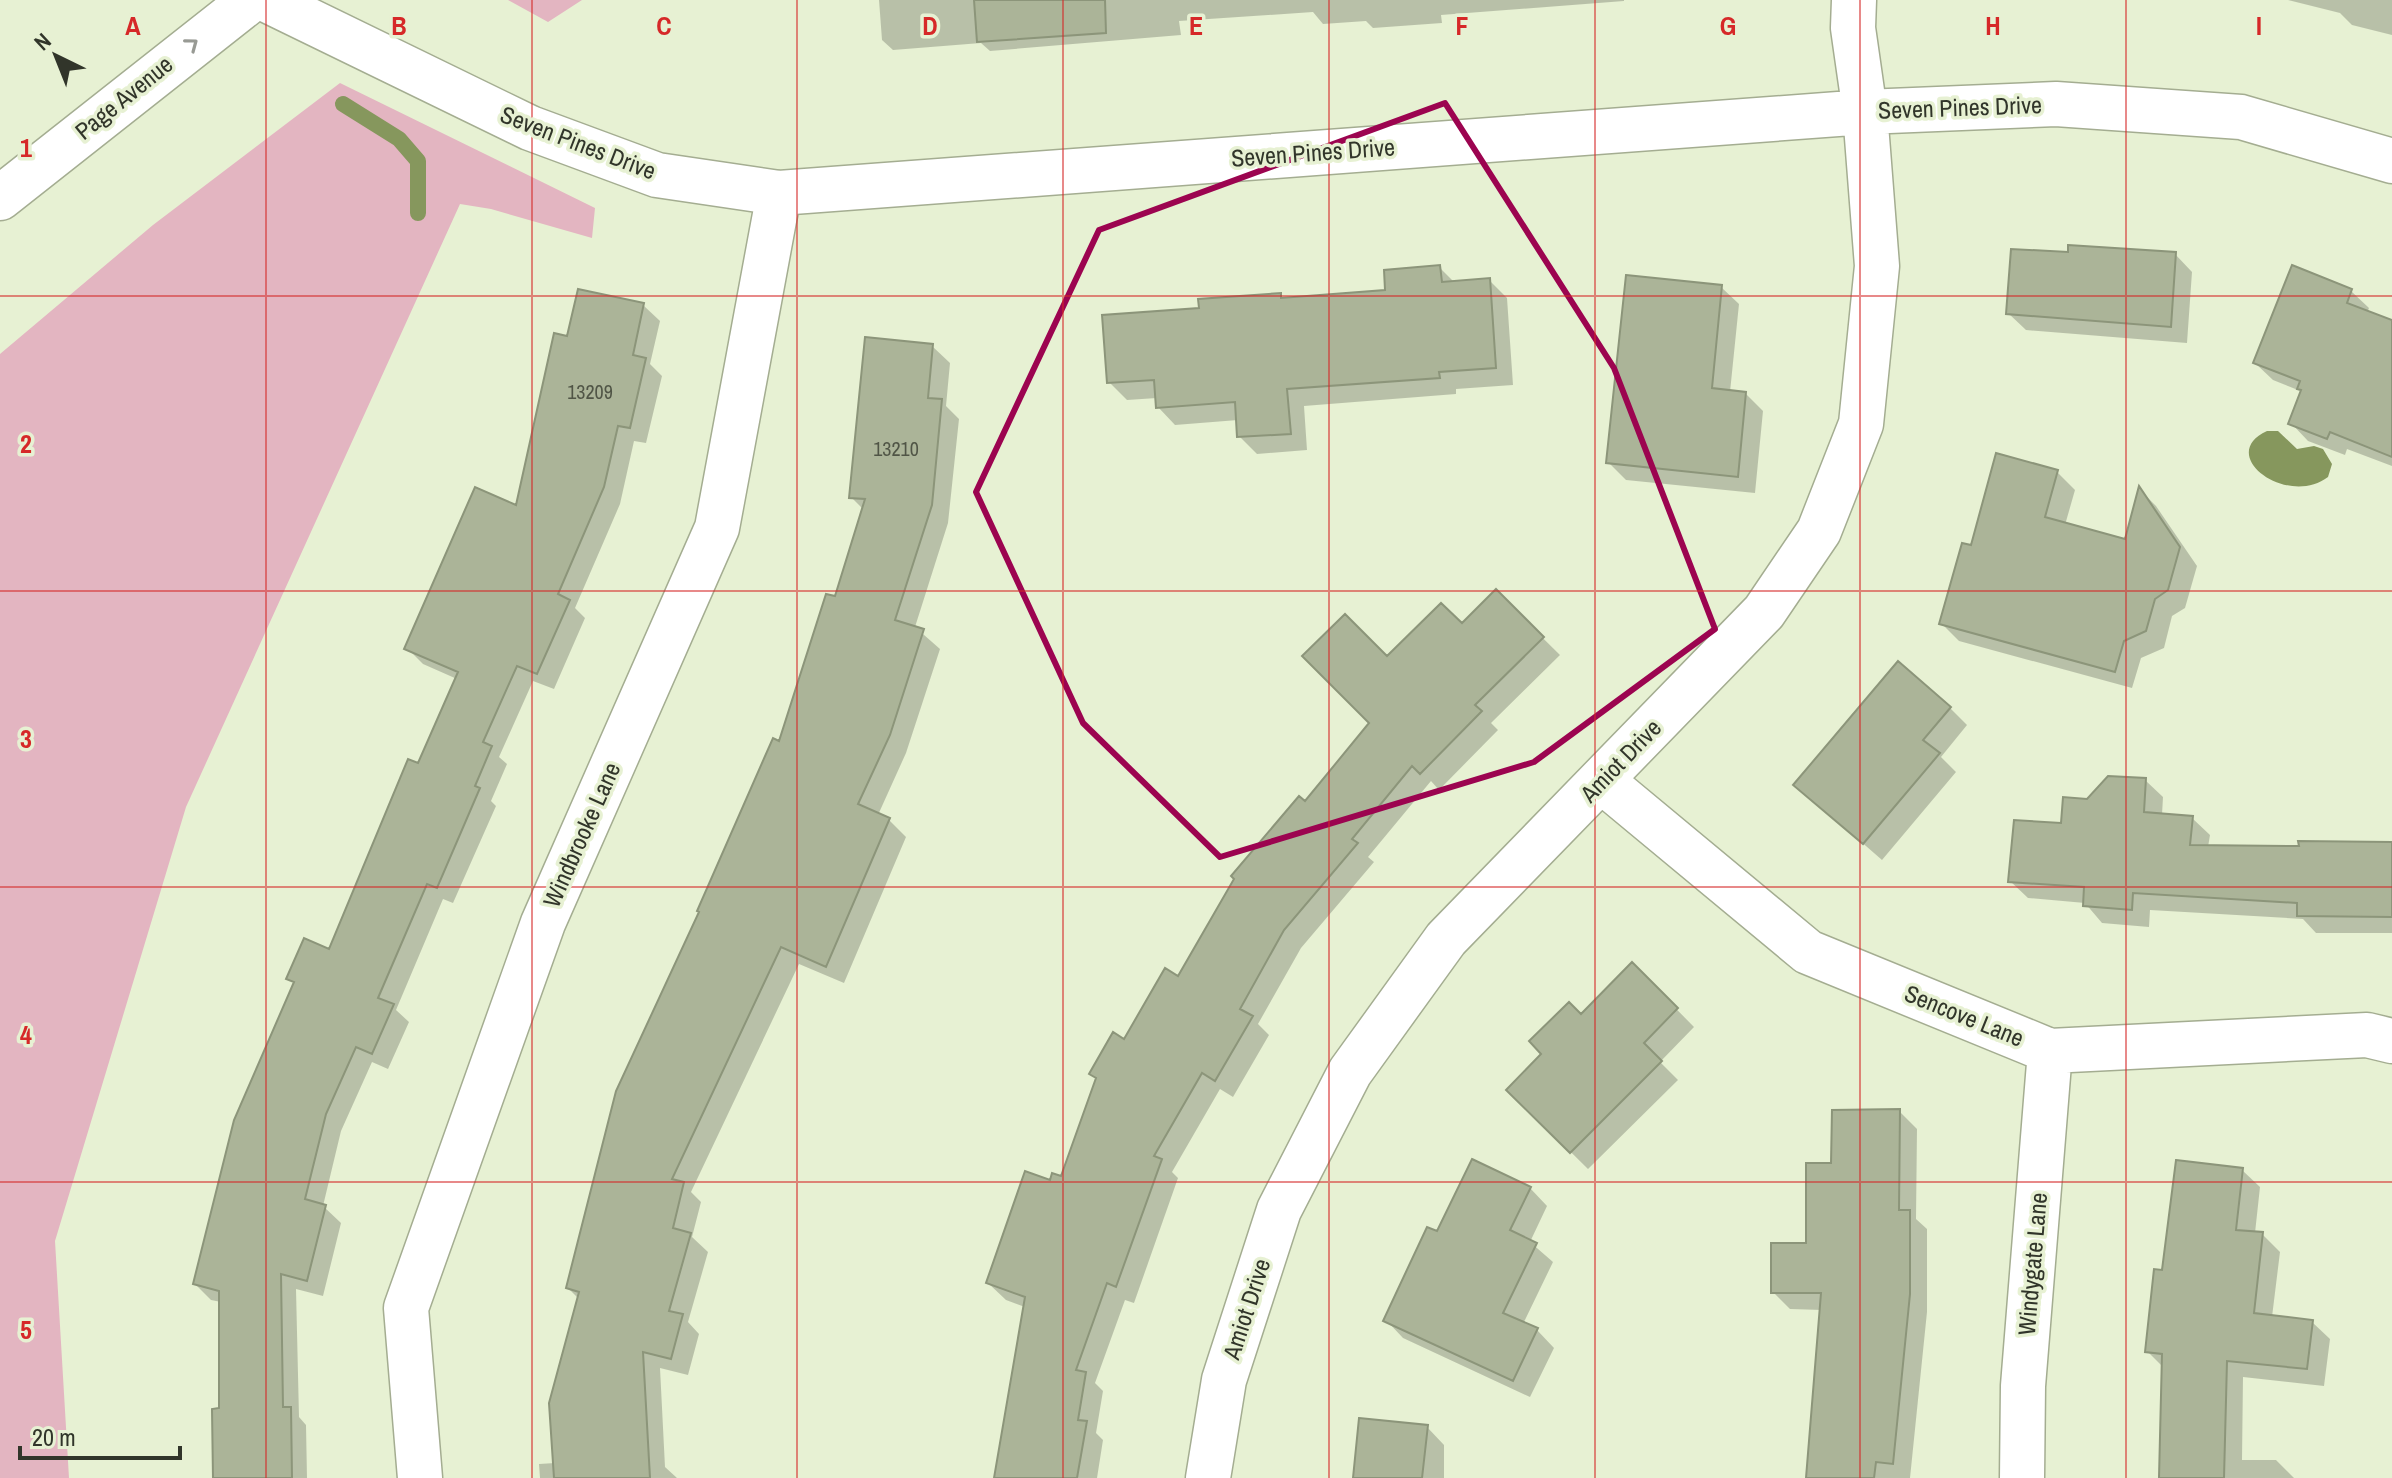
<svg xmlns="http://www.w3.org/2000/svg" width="2392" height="1478" viewBox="0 0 2392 1478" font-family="'Archivo Narrow',sans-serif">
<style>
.green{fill:#e3b5c1}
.water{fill:#86975d}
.shadow{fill:#0003}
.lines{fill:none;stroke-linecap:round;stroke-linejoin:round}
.stream{stroke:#86975d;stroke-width:16}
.building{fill:#abb498;stroke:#8c957a;stroke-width:2}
.street-casing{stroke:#a4ad91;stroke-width:47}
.highway-casing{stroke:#a4ad91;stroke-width:47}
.street{stroke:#fff;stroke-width:44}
.highway{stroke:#fff;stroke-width:44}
.oneway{stroke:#989a94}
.marked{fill:none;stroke:#9c0450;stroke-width:6;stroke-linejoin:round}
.grid{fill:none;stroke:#d62828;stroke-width:2;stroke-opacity:0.55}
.labels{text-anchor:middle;stroke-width:7;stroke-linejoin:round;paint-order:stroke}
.number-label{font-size:20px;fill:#505546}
.street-label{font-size:24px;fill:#31352a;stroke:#e7f1d3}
.grid-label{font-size:26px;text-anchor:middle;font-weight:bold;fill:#d62828;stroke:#e7f1d3;stroke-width:7;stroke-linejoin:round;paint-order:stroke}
</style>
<rect width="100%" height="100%" fill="#e7f1d3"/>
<path class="green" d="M508 0H582L548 22Z
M340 83 595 208 592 238 491 209 460 204 186 807 55 1241 69 1478H0V354L153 225Z"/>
<path class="water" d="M2267 431H2278L2297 449 2314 446 2323 449 2332 464 2328 477C2287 508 2215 455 2267 431Z"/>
<path class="shadow" d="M879 0H1624V1L1441 15 1442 23 1373 28 1366 21 1323 24 1313 12 1179 21 1181 35 990 51 981 43 893 50 882 40Z
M2288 0H2392V35L2352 25 2340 13Z
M2070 254H2175L2192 272 2187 343 2026 330 2008 313Z
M1439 267 1455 283 1489 280 1507 298 1513 385 1456 389V394L1304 406 1307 450 1257 454 1239 436 1238 420 1175 425 1158 407 1157 398 1127 400 1109 382 1201 310 1280 295 1285 300 1388 291Z
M1721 287 1739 304 1730 392 1745 393 1763 411 1755 493 1626 480 1608 462Z
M2351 291 2369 308 2367 313 2392 322V466L2347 449 2345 455 2308 441 2291 423 2303 392 2273 380 2255 363Z
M643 305 660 321 650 364 662 376 646 443 634 441 620 504 575 608 585 618 554 689 533 681 499 757 507 764 491 801 496 806 453 903 443 899 396 1010 409 1022 388 1069 372 1062 341 1131 323 1206 341 1223 323 1296 296 1289 299 1417 306 1425 307 1478H215L221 1410V1302L211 1300 195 1284 295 985 289 978 330 952 457 679 423 664 407 648 518 508 569 339Z
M932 346 950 363 946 406 959 419 948 523 915 627 940 649 906 753 878 815 889 820 906 837 844 983 799 964 691 1192 701 1202 692 1237 708 1252 688 1322 699 1334 688 1375 660 1368 665 1467 677 1478H540L539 1464 555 1463 579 1299 568 1288 836 599 864 510 851 497Z
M2057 472 2075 490 2065 525 2127 542 2140 490 2156 506 2197 566 2185 608 2172 616 2164 648 2141 658 2132 688 1959 641 1941 623 1972 547Z
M1496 592 1560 655 1491 723 1498 730 1439 790 1431 781 1368 857 1374 862 1301 948 1258 1024 1269 1035 1233 1097 1220 1089 1172 1172 1178 1178 1134 1303 1125 1300 1095 1383 1103 1391 1096 1433 1103 1440 1097 1478H996L1025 1307 1006 1300 988 1283 1051 1183 1062 1178 1098 1080 1092 1074 1179 979 1305 804 1372 723 1387 659 1462 626Z
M1950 708 1967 725 1941 757 1956 772 1882 860 1796 785Z
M2145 780 2163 797 2162 815 2192 818 2210 835 2208 847 2301 848 2392 844V933H2316L2303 919 2150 910 2149 927 2102 923 2085 903 2028 898 2010 881 2088 801Z
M1632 964 1694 1027 1660 1062 1678 1080 1588 1169 1508 1090Z
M1899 1111 1917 1129 1916 1219 1927 1229V1312L1910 1478H1808L1822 1310 1790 1309 1773 1292 1808 1245 1833 1165Z
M2242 1170 2260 1187 2255 1233 2262 1234 2280 1252 2272 1317 2312 1322 2330 1339 2324 1386 2243 1377 2242 1460H2276L2294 1478H2161L2164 1368 2147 1351 2163 1272Z
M1530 1188 1547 1206 1530 1242 1553 1262 1523 1324 1537 1330 1554 1348 1530 1397 1403 1338 1386 1320 1438 1234Z
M1427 1427 1444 1445V1478H1355Z"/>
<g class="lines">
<path class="stream" d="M343 104 399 139 418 161V213"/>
</g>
<path class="building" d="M974 0H1105L1106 33 977 42Z
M2068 245 2176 252 2171 327 2006 314 2011 249 2068 252Z
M1440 265 1442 282 1490 278 1496 368 1439 372 1440 378 1287 389 1291 434 1237 437 1235 402 1156 408 1154 380 1107 383 1102 315 1199 308 1198 299 1281 293V298L1385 290 1384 270Z
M2292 265 2352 289 2347 303 2392 320V457L2330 432 2327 439 2288 424 2301 390 2297 389 2300 381 2253 363Z
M1626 275 1722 285 1712 388 1746 392 1738 477 1606 463Z
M578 289 644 303 633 355 646 358 630 428 618 426 604 487 558 594 570 600 537 674 517 666 483 742 492 746 475 786 480 788 437 888 427 884 378 998 394 1004 372 1054 356 1047 326 1114 305 1199 326 1205 307 1281 281 1274 283 1407H291L292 1478H213L212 1409 219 1408V1291L193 1284 234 1120 294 982 286 979 304 938 329 949 408 759 418 763 458 672 404 649 475 487 516 505 554 333 567 336Z
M865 337 933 344 928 398 942 399 932 505 895 620 924 629 890 735 858 804 890 818 826 967 781 947 672 1179 684 1182 673 1228 691 1233 669 1311 683 1314 671 1359 643 1352 650 1478H554L549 1403 579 1292 566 1288 616 1091 699 912 697 911 773 738 779 741 826 594 835 596 865 499 849 498Z
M1996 453 2058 470 2045 517 2125 539 2139 486 2180 547 2168 590 2155 599 2146 631 2124 641 2115 672 1939 624 1962 543 1971 545Z
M1496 589 1544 637 1475 705 1482 711 1420 774 1412 766 1352 839 1358 843 1284 930 1240 1009 1253 1016 1215 1081 1202 1073 1154 1156 1162 1159 1116 1287 1107 1283 1076 1370 1086 1372 1078 1420 1087 1421 1077 1478H994L1025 1297 986 1283 1025 1171 1050 1180 1052 1173 1061 1176 1096 1078 1089 1074 1113 1032 1124 1039 1165 968 1178 976 1234 879 1231 876 1299 796 1305 801 1369 723 1302 656 1345 614 1387 656 1441 603 1462 623Z
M1898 661 1951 707 1923 740 1940 753 1863 844 1793 785Z
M2108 776 2146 778 2144 812 2193 816 2190 845 2299 846 2298 841 2392 842V917L2297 916V903L2133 893 2132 910 2083 906 2084 887 2008 882 2014 820 2061 823 2063 797 2087 799Z
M1632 962 1678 1008 1644 1043 1662 1061 1570 1153 1506 1090 1541 1054 1529 1041 1569 1002 1581 1014Z
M1900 1109 1899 1210H1910V1294L1893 1464 1876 1462 1874 1478H1806L1821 1293H1771V1243H1806V1163H1831L1832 1110Z
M1472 1159 1531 1187 1510 1230 1537 1243 1503 1313 1538 1328 1513 1381 1383 1321 1427 1227 1437 1231Z
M2176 1160 2243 1168 2236 1230 2263 1232 2254 1313 2313 1320 2307 1369 2227 1361 2224 1478H2159L2162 1354 2145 1352 2154 1269 2162 1270Z
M1359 1418 1428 1425 1422 1478H1353Z"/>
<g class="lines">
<g class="street-casing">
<path id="street" d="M267 0 530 128 657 175 779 193 1865 112 2056 104 2241 117 2392 161
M1602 781 1808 952 2050 1051 2367 1035 2392 1041
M420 1478 406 1308 543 923 717 528 779 193
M1208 1478 1224 1380 1279 1210 1350 1072 1446 939 1764 612 1819 531 1861 424 1877 266 1865 112 1853 28 1854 0
M2022 1478 2023 1386 2050 1051"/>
</g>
<g class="highway-casing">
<path id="highway" d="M0 198 251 0"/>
</g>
<use href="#street" class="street"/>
<use href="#highway" class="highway"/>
</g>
<defs><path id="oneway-chevron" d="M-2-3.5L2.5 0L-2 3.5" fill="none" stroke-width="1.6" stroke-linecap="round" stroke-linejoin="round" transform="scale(2)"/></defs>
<use class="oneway" href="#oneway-chevron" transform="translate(192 44) rotate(-37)"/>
<path class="marked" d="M1445 103 1614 368 1715 629 1534 762 1220 857 1083 723 976 492 1099 230Z"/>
<path class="grid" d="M266 0V1478M532 0V1478M797 0V1478M1063 0V1478M1329 0V1478M1595 0V1478M1860 0V1478M2126 0V1478M0 296H2392M0 591H2392M0 887H2392M0 1182H2392"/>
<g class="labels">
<g class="number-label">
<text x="590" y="399">13209</text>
<text x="896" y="456">13210</text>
</g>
<g class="street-label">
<text transform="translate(124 98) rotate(-39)" y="8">Page Avenue</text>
<text transform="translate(1960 108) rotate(-2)" y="8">Seven Pines Drive</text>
<text transform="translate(578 143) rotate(21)" y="8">Seven Pines Drive</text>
<text transform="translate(1313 153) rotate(-4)" y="8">Seven Pines Drive</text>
<text transform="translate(1621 761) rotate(-46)" y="8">Amiot Drive</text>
<text transform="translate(582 835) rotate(-66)" y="8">Windbrooke Lane</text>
<text transform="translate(1964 1016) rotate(22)" y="8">Sencove Lane</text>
<text transform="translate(2033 1264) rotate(-85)" y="8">Windygate Lane</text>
<text transform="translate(1247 1309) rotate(-72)" y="8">Amiot Drive</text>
</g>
</g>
<g class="grid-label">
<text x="133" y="35">A</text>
<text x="399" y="35">B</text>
<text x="664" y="35">C</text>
<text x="930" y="35">D</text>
<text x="1196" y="35">E</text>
<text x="1462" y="35">F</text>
<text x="1728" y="35">G</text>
<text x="1993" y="35">H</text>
<text x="2259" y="35">I</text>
<text x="26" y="157">1</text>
<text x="26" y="453">2</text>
<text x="26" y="748">3</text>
<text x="26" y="1044">4</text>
<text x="26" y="1339">5</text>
</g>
<g transform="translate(56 56) rotate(317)" stroke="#e7f1d3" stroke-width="6" paint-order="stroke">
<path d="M0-6L14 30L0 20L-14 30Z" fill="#31352a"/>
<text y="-12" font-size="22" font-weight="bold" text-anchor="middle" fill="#31352a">N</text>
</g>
<path d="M20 1446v12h160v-12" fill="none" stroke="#31352a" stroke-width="4"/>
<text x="32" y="1446" font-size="24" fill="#31352a" stroke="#e7f1d3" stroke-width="6" paint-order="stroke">20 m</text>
</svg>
